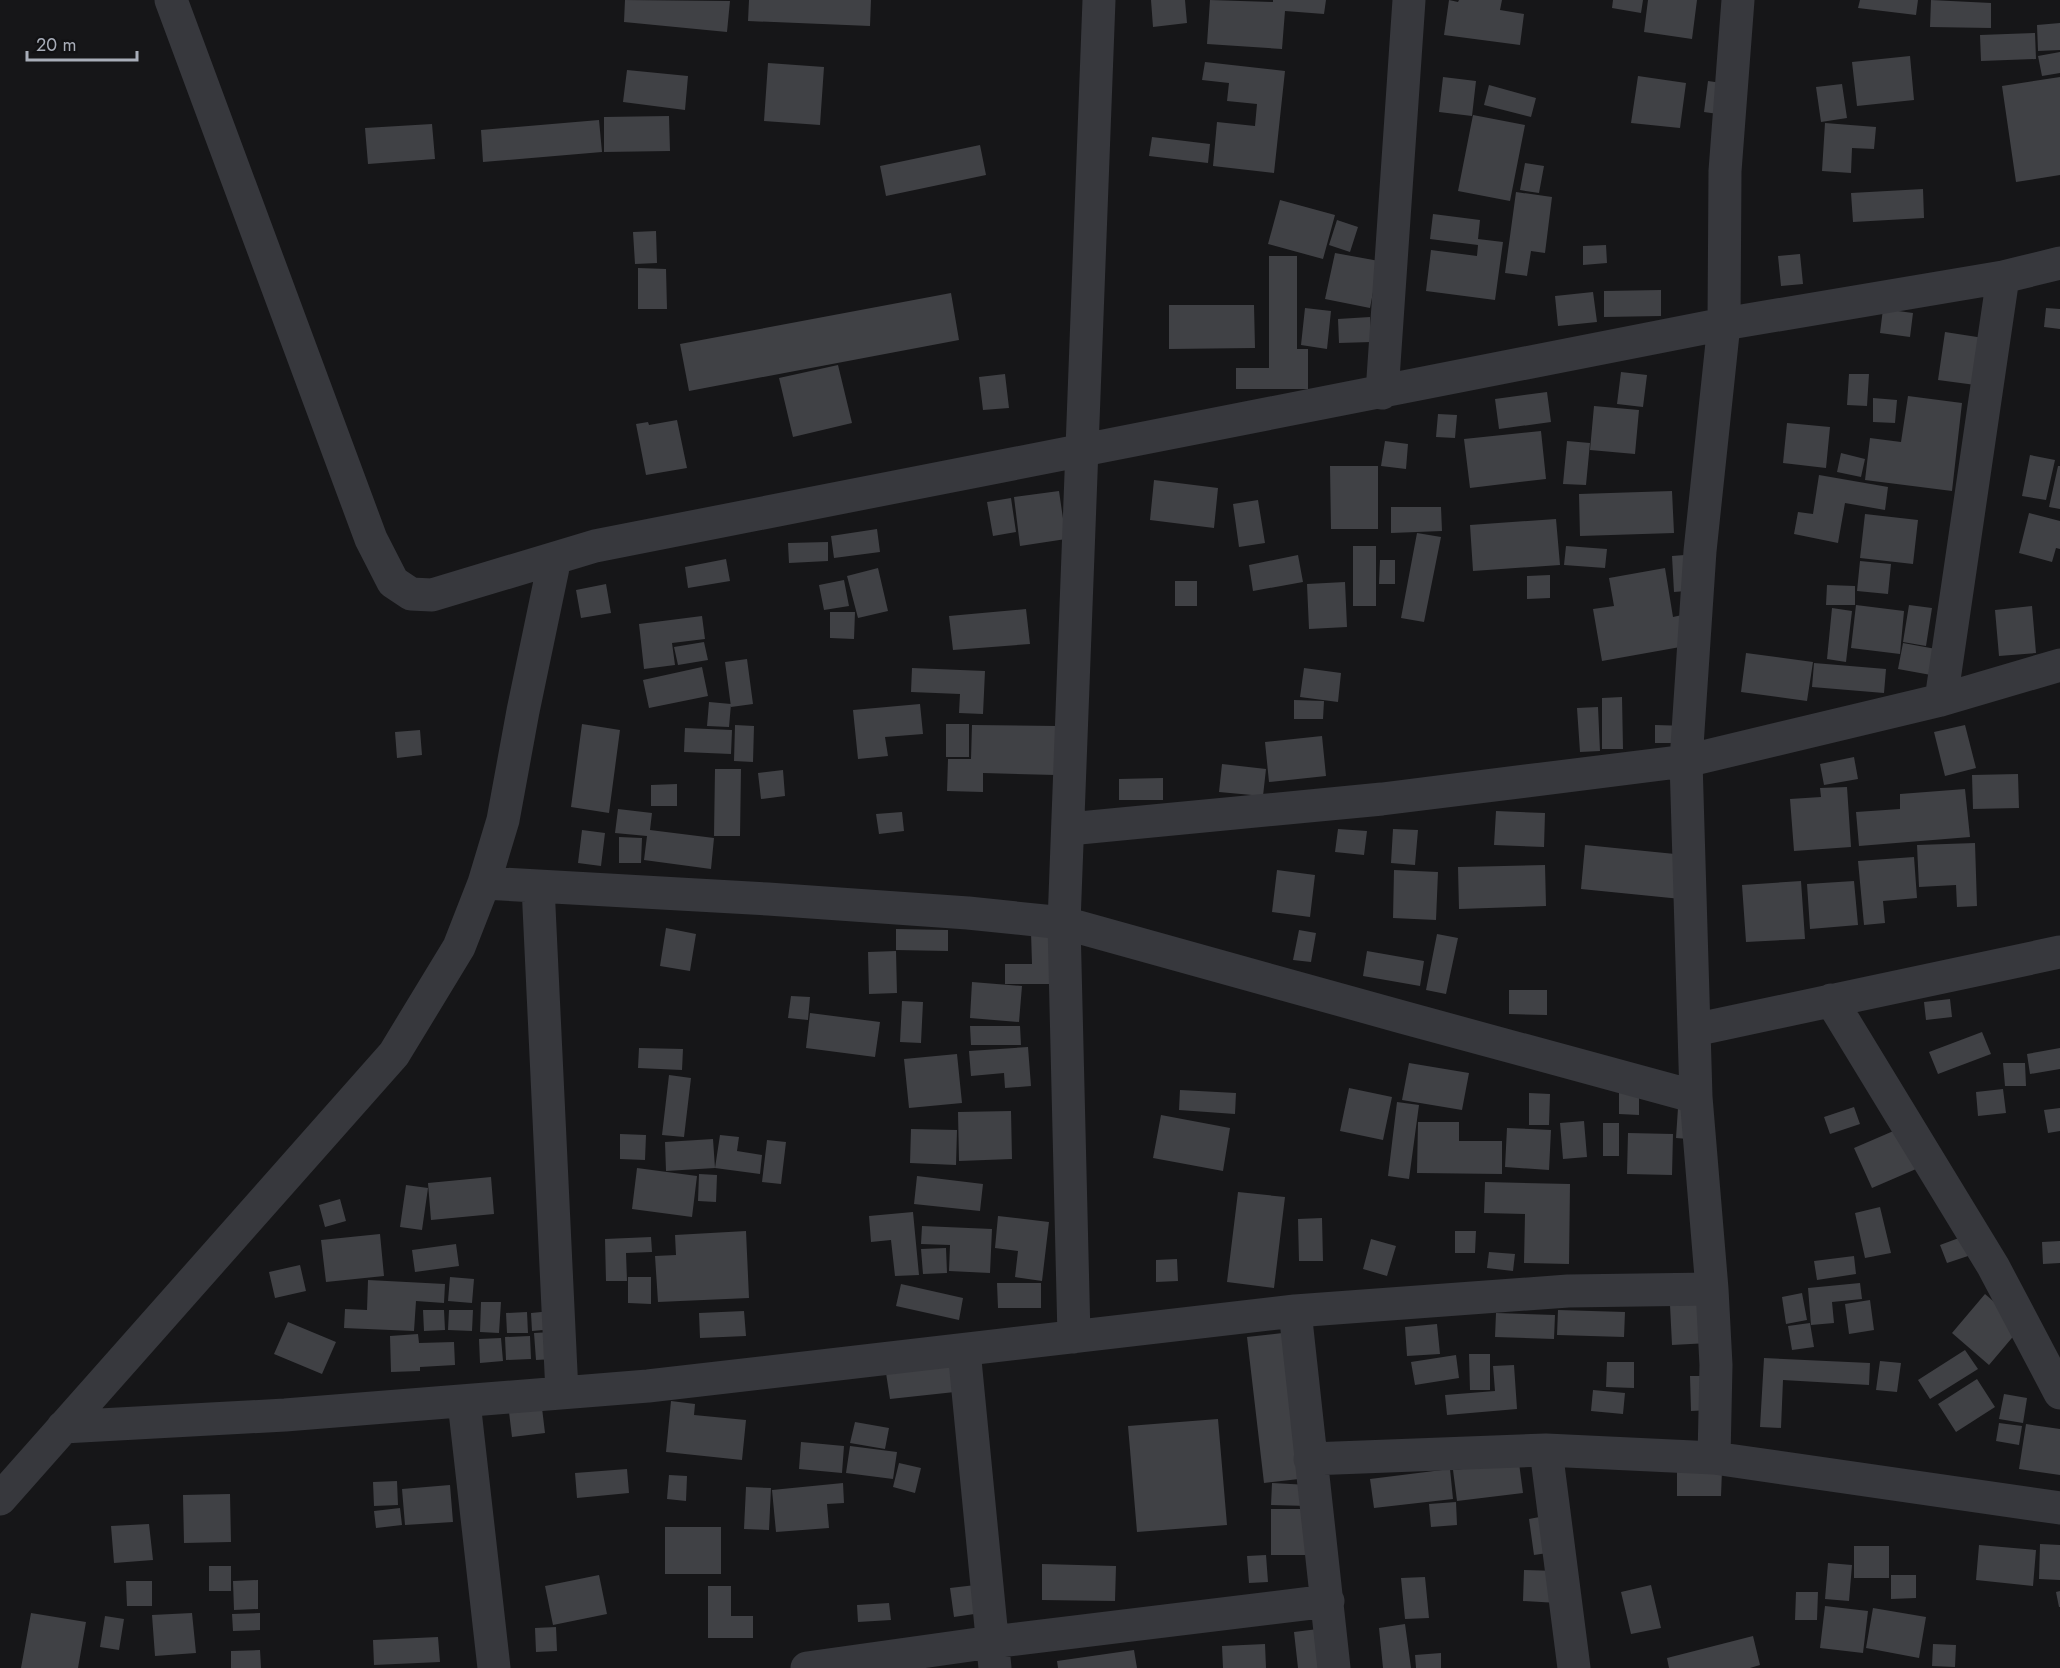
<svg xmlns="http://www.w3.org/2000/svg" width="2060" height="1668" viewBox="0 0 2060 1668" font-family="Jost,sans-serif">
<style>
.building{fill:#404145}
.lines{fill:none;stroke-linecap:round;stroke-linejoin:round}
.minor{stroke:#37383d;stroke-width:33}
</style>
<rect width="100%" height="100%" fill="#161618"/>
<path class="building" d="M625 0 730 1 727 32 624 22Z
M749 0H871L870 26 748 21Z
M1151 0H1185L1187 23 1153 27Z
M1210 0 1273 2V0H1326L1324 14 1285 11 1282 49 1207 44Z
M1449 0 1458 2 1459 0H1502L1500 10 1524 14 1520 45 1444 35Z
M1613 0H1643L1641 13 1612 8Z
M1648 0H1697L1692 39 1644 32Z
M1860 0H1918L1916 15 1858 8Z
M1931 0 1991 3V28L1930 27Z
M2060 23V50L2038 51 2037 25Z
M2035 33 2036 59 1981 61 1980 35Z
M2060 52V73L2042 76 2038 56Z
M1910 56 1914 100 1857 106 1852 62Z
M1205 62 1285 71 1274 173 1213 166 1217 122 1255 126 1257 104 1227 101 1229 83 1202 80Z
M768 63 824 67 820 125 764 121Z
M627 70 688 76 685 110 623 102Z
M1638 76 1686 83 1680 128 1631 123Z
M1443 77 1476 81 1472 116 1439 112Z
M2060 77V175L2016 182 2002 86Z
M1708 81 1736 85 1732 116 1704 112Z
M1842 84 1847 118 1821 122 1816 87Z
M1489 85 1536 98 1531 117 1484 105Z
M1473 115 1525 125 1510 201 1458 191Z
M669 116 670 151 604 152V117Z
M599 120 602 152 483 162 481 130Z
M1825 123 1876 127 1874 149 1852 148 1851 173 1822 171Z
M432 124 435 159 368 164 365 128Z
M1152 137 1210 144 1208 163 1149 156Z
M980 145 986 175 886 196 880 166Z
M1525 163 1544 166 1539 193 1520 190Z
M1923 189 1924 218 1853 222 1851 193Z
M1516 192 1552 197 1545 253 1531 251 1527 276 1505 273Z
M1280 200 1335 215 1323 259 1268 244Z
M1433 214 1480 220 1478 239 1503 242 1495 300 1426 291 1431 250 1477 256 1478 245 1430 239Z
M1337 220 1358 227 1350 252 1329 245Z
M656 231 657 263 635 264 633 232Z
M1606 245 1607 263 1583 265V246Z
M1335 253 1379 261 1370 308 1325 299Z
M1800 254 1803 284 1781 286 1778 256Z
M1269 256H1297V349H1308V389H1236V368H1269Z
M638 268 666 269 667 309H638Z
M1661 290V316L1604 317V291Z
M1593 292 1597 322 1558 326 1555 296Z
M951 293 959 340 689 391 680 344Z
M1169 305H1254L1255 348 1169 349Z
M1305 308 1331 311 1327 349 1301 345Z
M2046 308 2060 309V329L2044 327Z
M1883 309 1913 313 1910 337 1880 333Z
M1370 317 1371 342 1339 343 1338 319Z
M1945 332 1990 339 1983 386 1938 380Z
M838 365 852 423 793 437 779 378Z
M1621 372 1647 375 1643 407 1617 404Z
M1005 374 1009 408 983 410 979 377Z
M1849 374H1869L1867 406 1847 405Z
M1547 392 1551 422 1499 429 1495 399Z
M1908 396 1962 403 1952 491 1865 480 1870 438 1901 442Z
M1873 398 1897 400 1895 423 1873 422Z
M1594 406 1639 410 1635 454 1590 450Z
M1438 414 1457 415 1455 438 1436 437Z
M677 420 687 468 646 475 636 424 648 422 649 425Z
M1787 423 1830 427 1826 468 1783 463Z
M1541 431 1546 479 1470 488 1464 439Z
M1385 441 1408 444 1406 469 1381 466Z
M1567 441 1590 443 1586 485 1563 484Z
M1841 453 1865 459 1861 477 1837 472Z
M2030 455 2055 460 2046 500 2022 496Z
M1330 466H1378V529H1331Z
M2058 466H2060V509L2049 507Z
M1819 475 1888 487 1885 510 1845 503 1838 543 1794 534 1798 512 1813 514Z
M1154 480 1218 488 1214 528 1150 520Z
M1059 491 1066 539 1020 546 1014 497Z
M1672 491 1674 533 1580 536 1579 494Z
M1011 498 1016 532 993 536 987 502Z
M1258 500 1265 543 1239 547 1233 504Z
M1391 507H1441L1442 531 1391 533Z
M2029 513 2060 521V549L2056 548 2052 562 2019 553Z
M1865 514 1918 520 1913 564 1860 558Z
M1556 519 1560 565 1473 571 1470 525Z
M877 529 880 552 834 558 831 536Z
M1417 533 1441 537 1424 622 1401 618Z
M828 542V561L789 563 788 543Z
M1353 546H1376V606H1353Z
M1566 546 1607 549 1605 568 1564 565Z
M1697 554 1698 590 1674 592 1672 556Z
M1298 555 1303 582 1253 591 1249 565Z
M726 559 730 581 688 588 685 567Z
M1380 560H1395V584H1379Z
M1860 561 1891 564 1888 594 1857 591Z
M878 568 888 611 858 618 847 576Z
M1665 568 1673 617 1691 613 1697 644 1602 661 1593 609 1614 606 1609 578Z
M1550 575V598L1527 599V576Z
M844 580 849 606 824 610 819 585Z
M1175 581H1197V606H1175Z
M1345 582 1347 627 1309 629 1307 584Z
M606 584 611 613 581 618 576 590Z
M1827 585 1855 586V605H1826Z
M1856 605 1904 611 1900 654 1851 648Z
M1909 605 1932 608 1926 646 1903 642Z
M2032 606 2036 653 1999 656 1995 610Z
M1832 608 1852 611 1846 662 1827 659Z
M1026 609 1030 644 953 650 949 616Z
M830 612H855L854 639 830 638Z
M702 616 705 639 672 643 675 665 644 669 639 624Z
M704 642 708 660 678 665 674 647Z
M1903 643 1947 651 1942 677 1898 669Z
M1746 653 1813 662 1807 701 1741 692Z
M747 659 753 704 731 707 725 662Z
M1814 663 1886 669 1884 693 1812 687Z
M702 667 708 696 649 708 643 680Z
M912 668 985 671 983 714 959 713 960 694 911 692Z
M1304 668 1341 673 1338 702 1300 697Z
M1622 697 1623 749H1602V698Z
M1294 700 1324 701 1323 719H1294Z
M709 702 731 704 729 727 707 726Z
M920 704 923 734 885 737 888 756 858 759 853 710Z
M1598 707 1600 751 1580 752 1577 708Z
M582 724 620 730 609 813 571 807Z
M946 724H969V757H946Z
M735 725 754 726 753 762 734 761Z
M972 725 1057 726 1056 775 983 773V792L947 791 948 759H971Z
M1655 725 1688 726 1687 743H1655Z
M1965 725 1976 768 1945 776 1934 732Z
M685 728 732 730 731 754 684 752Z
M420 730 422 755 397 758 395 732Z
M1322 736 1326 776 1269 782 1265 742Z
M1854 757 1858 779 1824 785 1820 764Z
M1222 764 1266 769 1263 796 1219 792Z
M715 769H741L740 836H714Z
M783 770 785 796 761 799 758 773Z
M2018 774 2019 808 1973 809 1972 775Z
M1163 778V800H1119V779Z
M677 784V806H651V785Z
M1847 787 1851 847 1794 851 1790 799 1821 797 1820 788Z
M1965 789 1970 837 1859 846 1856 812 1900 809V794Z
M618 809 652 813 650 830 714 838 711 869 644 860 647 836 615 833Z
M1496 811 1545 813 1544 847 1494 845Z
M902 812 904 831 879 834 876 814Z
M1338 829 1367 831 1364 855 1335 852Z
M1393 829 1418 830 1415 865 1391 863Z
M582 830 605 833 601 866 578 863Z
M619 837 642 838 641 863H619Z
M1975 843 1977 906 1957 907 1956 885 1919 887 1917 845Z
M1585 845 1685 855 1681 899 1581 889Z
M1914 857 1917 898 1883 901 1885 923 1864 925 1858 861Z
M1545 865 1546 906 1459 909 1458 867Z
M1277 870 1315 875 1310 917 1272 912Z
M1394 870 1438 872 1436 920 1393 918Z
M1801 881 1805 939 1746 942 1742 885Z
M1854 881 1858 925 1810 929 1807 884Z
M666 928 696 934 690 971 660 966Z
M896 929 948 930V951L896 950Z
M1299 930 1316 933 1311 962 1293 960Z
M1031 932H1052L1053 984H1005V964H1032Z
M1437 934 1458 938 1446 994 1426 990Z
M896 951 897 993 869 994 868 952Z
M1367 951 1424 961 1420 986 1363 976Z
M972 982 1022 986 1019 1022 970 1018Z
M1509 990H1547V1015L1509 1014Z
M791 996 810 997 808 1020 788 1018Z
M1950 999 1952 1017 1926 1020 1924 1002Z
M902 1001 923 1002 921 1043 900 1042Z
M810 1013 880 1022 875 1057 806 1048Z
M970 1026H1020L1021 1045H971Z
M1982 1032 1991 1054 1938 1074 1929 1052Z
M1028 1047 1031 1086 1005 1088 1004 1073 971 1076 969 1051Z
M639 1048 683 1049 682 1070 638 1068Z
M2060 1048V1069L2030 1074 2027 1054Z
M957 1054 962 1103 909 1108 904 1059Z
M1409 1063 1469 1073 1462 1110 1402 1100Z
M2003 1063H2025L2026 1086H2005Z
M669 1075 691 1078 684 1137 662 1135Z
M1349 1088 1392 1097 1383 1140 1340 1131Z
M2003 1089 2006 1113 1978 1116 1976 1092Z
M1180 1090 1236 1093 1235 1114 1179 1110Z
M1619 1092H1639V1115L1619 1114Z
M1529 1093 1550 1094 1549 1125H1529Z
M1397 1102 1419 1105 1409 1179 1388 1176Z
M1854 1107 1860 1124 1830 1134 1824 1117Z
M1678 1108 1703 1111 1701 1140 1676 1138Z
M2060 1108V1131L2048 1133 2044 1110Z
M1011 1111 1012 1159 959 1161 958 1112Z
M1161 1115 1230 1128 1223 1171 1153 1158Z
M1584 1121 1587 1157 1563 1159 1560 1123Z
M1418 1122H1459V1141H1502V1174L1417 1173Z
M1603 1123H1619V1156H1603Z
M1905 1126 1923 1166 1872 1188 1854 1148Z
M1507 1128 1551 1130 1549 1170 1505 1167Z
M911 1129 957 1130 956 1165 910 1163Z
M1628 1133 1673 1134 1672 1175 1627 1174Z
M620 1134 646 1135 645 1160 620 1159Z
M720 1135 739 1137 737 1151 762 1155 760 1174 715 1168 666 1171 665 1142 713 1139 715 1168Z
M767 1140 786 1142 781 1184 762 1182Z
M637 1168 697 1176 692 1217 632 1209Z
M699 1174 717 1175 716 1202 698 1201Z
M917 1176 983 1184 980 1211 914 1204Z
M491 1177 494 1214 431 1220 428 1183Z
M1485 1182 1570 1184 1569 1264 1524 1263 1525 1214 1484 1213Z
M406 1185 428 1188 422 1230 400 1227Z
M1238 1192 1285 1197 1274 1288 1227 1282Z
M340 1199 346 1221 325 1227 319 1205Z
M1880 1207 1891 1253 1865 1258 1855 1213Z
M913 1212 919 1275 895 1276 891 1240 871 1242 869 1216Z
M998 1216 1049 1222 1042 1281 1015 1277 1018 1251 995 1248Z
M1322 1218 1323 1261H1299L1298 1219Z
M922 1226 992 1229 990 1273 949 1271 950 1245 921 1244Z
M746 1231 749 1298 658 1302 655 1256 676 1255 675 1235Z
M1455 1231H1476L1475 1253H1455Z
M380 1234 384 1276 326 1282 321 1240Z
M1967 1235 1974 1254 1947 1263 1940 1245Z
M651 1237 652 1252 626 1253 627 1281H606L605 1239Z
M1371 1239 1396 1246 1387 1276 1363 1269Z
M2060 1241V1263L2043 1264 2042 1242Z
M456 1244 459 1266 415 1272 412 1250Z
M946 1248 947 1273 923 1274 921 1249Z
M1489 1252 1515 1254 1513 1271 1487 1268Z
M1854 1256 1856 1274 1817 1280 1814 1261Z
M1177 1259 1178 1281 1156 1282V1260Z
M300 1265 306 1291 275 1298 269 1272Z
M450 1277 474 1279 472 1303 448 1301Z
M628 1277H651V1304L628 1303Z
M368 1280 445 1284 444 1303 416 1301 414 1331 344 1328 345 1309 367 1310Z
M997 1283H1041V1308H998Z
M1860 1283 1862 1299 1832 1302 1834 1323 1811 1325 1808 1288Z
M901 1284 963 1298 959 1320 896 1306Z
M1802 1293 1807 1320 1786 1324 1782 1297Z
M1985 1294 2022 1326 1989 1365 1952 1333Z
M1870 1300 1874 1330 1849 1334 1845 1304Z
M481 1302H501L499 1333 480 1332Z
M1707 1303 1709 1343 1672 1345 1670 1305Z
M423 1310H444L445 1330 424 1331Z
M449 1310H473L472 1331 448 1330Z
M1558 1310 1625 1312 1624 1337 1557 1335Z
M552 1311 554 1329 532 1331 531 1313Z
M744 1311 746 1336 700 1338 699 1313Z
M527 1312 528 1333H507L506 1313Z
M1496 1313 1555 1315 1554 1339 1495 1337Z
M288 1322 336 1342 322 1374 274 1354Z
M1810 1323 1814 1347 1792 1350 1788 1326Z
M1437 1324 1440 1354 1407 1356 1405 1327Z
M552 1332 554 1359 536 1360 534 1333Z
M1291 1332 1308 1478 1264 1483 1247 1337Z
M418 1334 419 1343 454 1342 455 1365 420 1367V1371L391 1372 390 1336Z
M530 1336 531 1359 506 1360 505 1337Z
M501 1338 503 1361 480 1363 479 1339Z
M1965 1350 1978 1369 1930 1399 1918 1380Z
M1469 1354H1490V1390H1470Z
M1456 1355 1459 1378 1415 1385 1411 1362Z
M1764 1358 1870 1363 1869 1385 1783 1380 1781 1428 1760 1427Z
M1880 1361 1901 1363 1897 1392 1876 1390Z
M1607 1362H1634V1388L1606 1387Z
M961 1364 964 1391 890 1399 886 1373Z
M1514 1365 1517 1409 1447 1415 1445 1395 1495 1391 1493 1366Z
M1690 1376H1711V1410L1691 1411Z
M1977 1379 1995 1407 1956 1432 1938 1404Z
M1593 1390 1625 1393 1623 1414 1591 1411Z
M2004 1394 2027 1398 2023 1423 1999 1419Z
M671 1401 695 1404 694 1415 746 1420 742 1460 666 1452Z
M542 1408 545 1433 512 1437 509 1412Z
M1218 1419 1227 1525 1137 1532 1128 1426Z
M855 1422 889 1428 885 1449 850 1443Z
M1999 1423 2022 1426 2019 1445 1996 1441Z
M2026 1424 2060 1429V1475L2019 1469Z
M801 1442 844 1446 842 1473 799 1469Z
M850 1446 897 1452 893 1479 846 1473Z
M899 1463 921 1468 915 1493 893 1487Z
M1519 1463 1523 1493 1457 1501 1453 1470Z
M627 1469 629 1493 577 1498 575 1473Z
M1450 1469 1453 1499 1374 1508 1370 1479Z
M1677 1469 1722 1470 1721 1496H1677Z
M669 1475 687 1476 686 1501 667 1499Z
M397 1481 398 1505 374 1506 373 1482Z
M843 1483 844 1503 827 1504 829 1528 776 1532 772 1490Z
M1272 1483 1309 1485 1308 1506 1271 1505Z
M450 1485 453 1522 405 1525 402 1489Z
M746 1487 771 1488 769 1530 744 1529Z
M230 1494 231 1542 184 1543 183 1495Z
M1456 1502 1457 1525 1431 1527 1429 1504Z
M400 1508 402 1525 376 1528 374 1511Z
M1271 1509H1313V1555H1271Z
M1555 1514 1561 1551 1534 1555 1529 1519Z
M149 1524 153 1560 114 1563 111 1526Z
M665 1527H721V1574H665Z
M2040 1544 2060 1545V1580L2039 1579Z
M1979 1545 2036 1550 2033 1586 1976 1580Z
M1854 1546H1889V1578H1854Z
M1266 1555 1268 1582 1249 1583 1247 1556Z
M1828 1563 1852 1565 1849 1601 1825 1599Z
M1042 1564 1116 1566 1115 1601 1042 1600Z
M209 1566H231V1591H209Z
M1524 1570 1559 1571 1558 1603 1523 1601Z
M599 1575 607 1614 553 1625 545 1586Z
M1891 1575H1916V1598L1891 1599Z
M1425 1577 1429 1618 1405 1619 1401 1578Z
M258 1580V1609L234 1610 233 1581Z
M126 1581H152V1606H127Z
M984 1584 988 1612 954 1617 950 1588Z
M1651 1585 1661 1628 1631 1634 1621 1592Z
M708 1586H731V1616H753V1638H708Z
M2060 1591V1607H2059L2056 1592Z
M1796 1592H1818L1817 1620H1795Z
M889 1603 891 1620 858 1622 857 1605Z
M1825 1606 1868 1611 1863 1653 1820 1648Z
M1873 1608 1926 1617 1919 1658 1866 1648Z
M31 1613 86 1622 78 1668H21Z
M192 1613 196 1653 155 1656 152 1615Z
M260 1613V1630L233 1631 232 1614Z
M105 1616 124 1619 119 1650 100 1647Z
M1405 1624 1411 1668H1383L1379 1628Z
M556 1627 557 1651 536 1652 535 1628Z
M1326 1628 1330 1668H1298L1294 1632Z
M1753 1636 1760 1665 1750 1668H1669L1667 1658Z
M438 1637 440 1662 374 1665 373 1640Z
M1265 1644 1266 1668H1223L1222 1646Z
M1933 1644 1956 1645 1955 1667 1932 1666Z
M260 1650 261 1668H231V1651Z
M1134 1650 1137 1668H1058L1057 1661Z
M1441 1653V1668H1416L1415 1655Z"/>
<g class="lines">
<path class="minor" d="M171 0 371 539 393 582 411 594 432 595 595 546 1724 324 2003 277 2060 263
M1382 393 1409 0
M1941 700 2003 277
M1069 829 1382 799 1686 761 1941 700 2060 665
M484 883 768 899 968 913 1064 923 1402 1017 1696 1097
M538 886 562 1393
M1831 1000 1993 1266 2060 1393
M1694 1030 2060 952
M1295 1311 1334 1668
M1074 1337 1064 923 1099 0
M964 1350 995 1668
M464 1402 494 1668
M63 1427 285 1415 648 1386 1295 1311 1568 1291 1712 1289
M1546 1450 1574 1668
M1714 1458 1716 1365 1712 1289 1696 1097 1686 761 1700 551 1724 324 1725 171 1738 0
M1310 1459 1546 1450 1714 1458 2060 1508
M0 1499 394 1054 459 947 484 883 503 820 523 711 555 558
M807 1668 992 1642 1328 1601"/>
</g>
<path d="M27 51v9h110v-9" fill="none" stroke="#a8adb8" stroke-width="3"/>
<text x="36" y="51" font-size="18" fill="#a8adb8" stroke="#111113" stroke-width="4.5" paint-order="stroke">20 m</text>
</svg>
